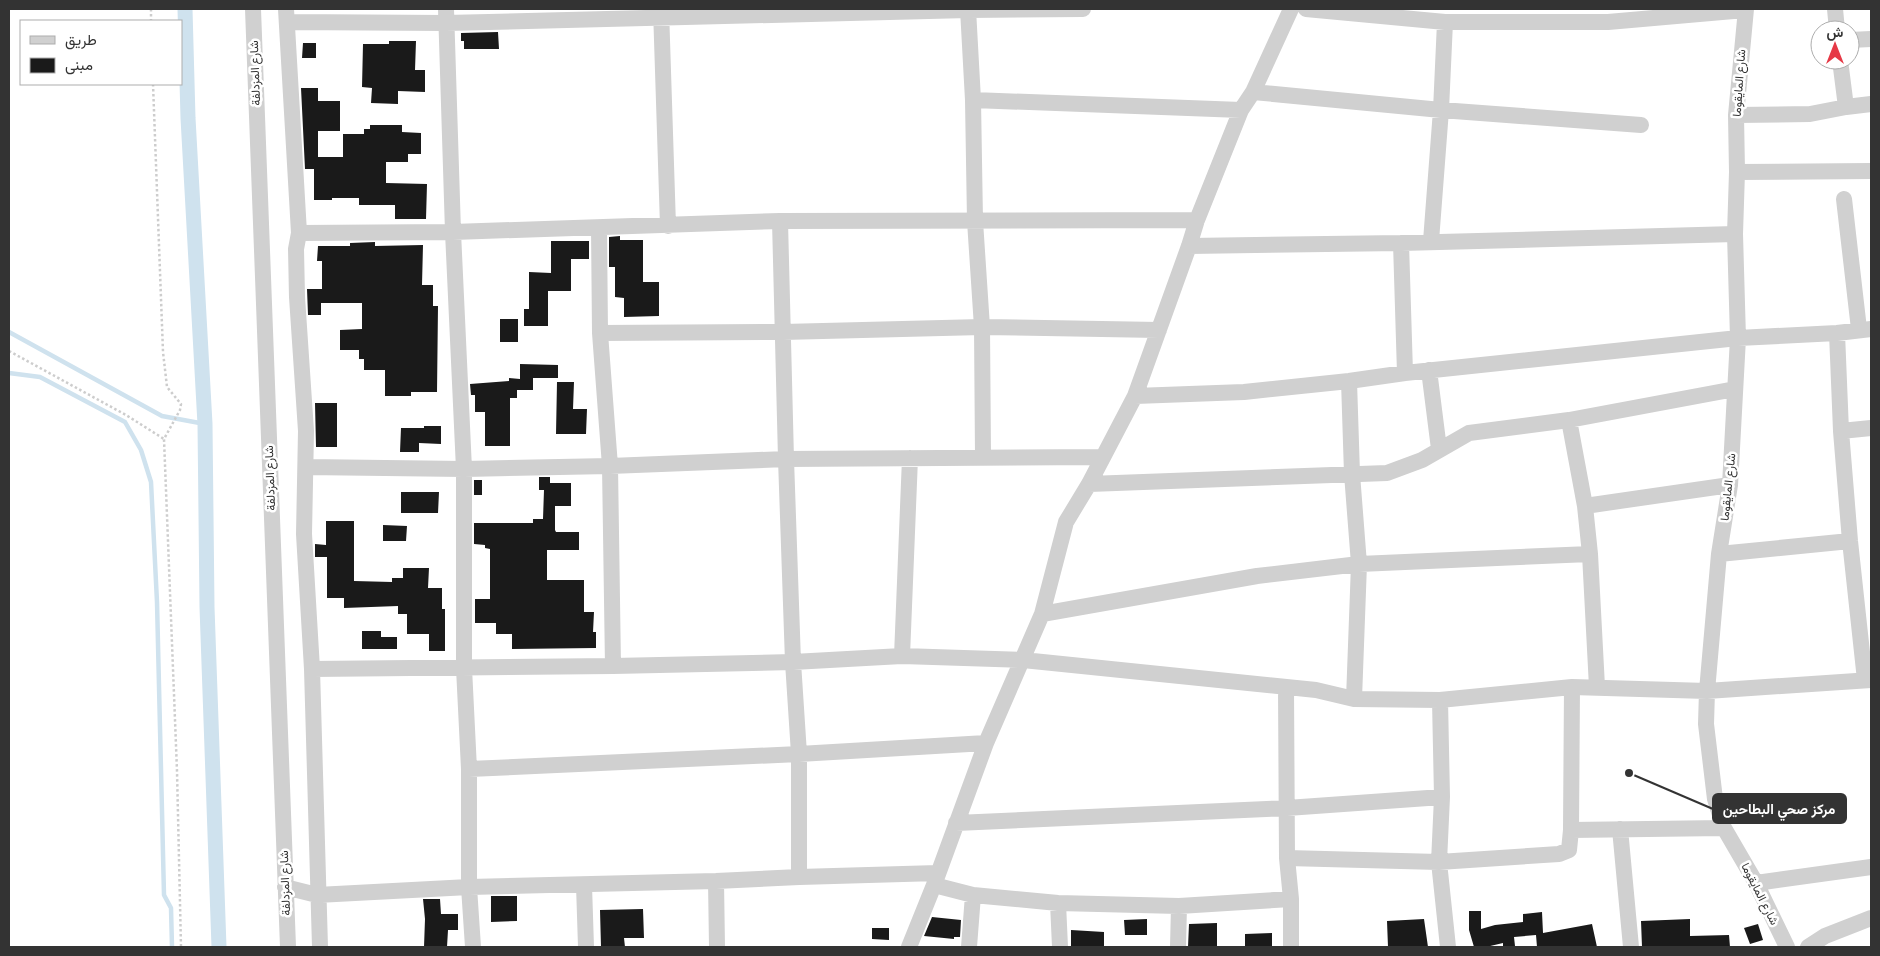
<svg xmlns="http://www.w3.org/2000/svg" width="1880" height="956" viewBox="0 0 1880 956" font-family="Overpass,Vazirmatn,sans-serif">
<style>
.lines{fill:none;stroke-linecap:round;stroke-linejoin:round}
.stream{stroke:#cfe2ee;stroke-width:4.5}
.canal{stroke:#cfe2ee;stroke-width:15}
.building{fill:#1a1a1a}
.path{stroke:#cdcdcd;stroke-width:2.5;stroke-dasharray:2.5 2.5;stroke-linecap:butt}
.minor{stroke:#d0d0d0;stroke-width:16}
.labels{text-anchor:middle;stroke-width:5;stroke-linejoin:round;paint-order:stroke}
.street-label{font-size:12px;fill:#333;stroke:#fff}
.leader{fill:none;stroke:#333;stroke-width:2}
.callout-dot{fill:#333;stroke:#fff;stroke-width:2}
.callout{fill:#333;stroke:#333;stroke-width:2}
.callout-label{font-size:14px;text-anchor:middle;font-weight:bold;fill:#fff}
</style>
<rect width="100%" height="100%" fill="#fff"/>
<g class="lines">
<path class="stream" d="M9 332 162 416 205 424
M9 373 40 377 125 422 141 450 151 482 157 602 164 895 171 908 172 947"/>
<path class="canal" d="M185 9 188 118 205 424 207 607 219 947"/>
</g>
<path class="building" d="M498 32 499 49H464V41H461V33Z
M389 41H416L415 70H425V92L398 91V104L371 103 372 88 362 87 363 44H389Z
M303 43H316V58H302Z
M301 88H318V101H340V131H318V157H343V134H364V129H370V125H402V132L421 133V154H408V162H386V183L427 184 426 219H395V205H359V198H332V200H314V169H305Z
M620 236V240H643V282H659V316L624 317V298L615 297V267H609V237Z
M551 241H589V259H571V291H548V326H524V309H529V272L551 273Z
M375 242V246L423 245 422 285H433V306H438L437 392H411V396H385V370H364V359H359V350H340V330L362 329V303H321V315H308L307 289H322V261H317L318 246H350V243Z
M500 319H518V342H500Z
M520 364 558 365V378H533V390H517V398H510V446H485V412H475V395H471L470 384 509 381V378L520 379Z
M557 382H574L573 409H587L586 434H556Z
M315 403H337V447H316Z
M424 426H441V444L419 443V452H400L401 428H424Z
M539 477H550V483H571V506H555V530L556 532H579V550H547V580H584V612H594L593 632H596V648L512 649V634H496V623H475V599H490V549L485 548V545L474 544V523H533V519H543L544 490H539Z
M474 480H482V495H474Z
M401 492H439L438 513H401Z
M326 521H354V581L392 582V578H403V568H429L428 588H442V609H445V651H429V634H407V614H398V606L344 608V598H327V557H315V544L326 545Z
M383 525 407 526 406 541H383Z
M362 631H381V637H397V649H362Z
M491 896H517V921L491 922Z
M423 899H440L441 914H458V930H448L447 947H424L425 919Z
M643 909 644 938H624L625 947H601L600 910Z
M1469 911H1481V929L1495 925 1523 922V914L1542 912 1543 933 1592 924 1597 947H1556V946L1537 947 1536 935 1514 937 1515 946H1503V943L1486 947H1474L1469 930Z
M932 917 961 920 960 937H954V939L924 936Z
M1147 919V935H1125L1124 920Z
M1424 919 1428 947H1388L1387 921Z
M1690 919V936L1729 935 1730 947H1642L1641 921Z
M1217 923V947H1188L1189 924Z
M1758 924 1763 940 1750 944 1744 928Z
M872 928H889V940L872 939Z
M1071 930 1104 932V947H1071Z
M1272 933V947H1245V934Z"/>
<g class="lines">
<path class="path" d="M151 9V21
M153 84 163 352 167 387 181 404 180 410 164 439 177 771 181 947
M9 351 126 415 164 439"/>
<path class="minor" d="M253 9 288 947
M286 9 299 233 296 249 297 297 306 431 304 534 312 669 320 947
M446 9 453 232 464 469V668L469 769V887L473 947
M661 9 668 226
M968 9 973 100 975 221 982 327 983 457
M1306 9 1445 22H1608L1745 10
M1746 9 1736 115 1737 172 1735 234 1738 338 1730 485 1719 554 1707 691 1706 724 1715 799 1724 828 1756 883 1787 947
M1835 9 1837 30
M287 22 446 23 968 10 1083 9
M1850 40 1871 39
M1840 60 1846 107
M1253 92 1441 110 1641 125
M973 100 1241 110
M1736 115 1810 114 1846 107 1871 104
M1737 172 1871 171
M1844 199 1859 329
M780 221 786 459 793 662 799 754V877
M599 228 600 333 610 466 613 666
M299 233 453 232 780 221 1197 220
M1431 241 1441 110 1445 22
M1401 243 1405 373
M1189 246 1401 243 1735 234
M600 333 783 332 982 327 1159 330
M1837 333 1841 431 1850 541 1865 680
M1429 370 1439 449
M1349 381 1352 474 1359 564 1354 699
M1135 396 1244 392 1349 381 1405 373 1738 338 1837 333 1871 329
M1569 420 1585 506 1590 554 1597 687
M1841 431 1871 428
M306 467 464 469 610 466 786 459 1101 457
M1089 484 1387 473 1422 460 1469 433 1569 420 1735 389
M1585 506 1730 485
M1719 554 1850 541
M1042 614 1257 576 1359 564 1590 554
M902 656 910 458
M312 669 613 666 793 662 902 656 1023 660 1316 690 1354 699 1440 700 1572 687 1707 691 1871 680
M1286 688 1287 858 1291 899V947
M1440 700 1442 797 1439 862 1448 947
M469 769 799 754 986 743
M956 823 1287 808 1442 797
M1620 829 1631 947
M1571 830 1724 828
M1287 858 1439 862 1559 854 1569 850 1571 830 1572 687
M716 881 717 947
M1756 883 1871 867
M584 885 586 947
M934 885 973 895 1058 903 1179 906 1291 899
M285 887 317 895 469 887 716 881 799 877 938 873
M1058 903 1060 947
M909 947 934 885 986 743 1042 614 1066 522 1089 484 1135 396 1189 246 1197 220 1241 110 1253 92 1291 9
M969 947 973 895
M1178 947 1179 906
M1808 947 1825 936 1871 918"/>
</g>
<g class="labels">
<g class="street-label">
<text transform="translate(255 73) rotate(-92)" y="4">شارع المزدلفة</text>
<text transform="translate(1739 83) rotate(-86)" y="4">شارع المايقوما</text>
<text transform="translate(270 478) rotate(-92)" y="4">شارع المزدلفة</text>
<text transform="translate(1728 487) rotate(-84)" y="4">شارع المايقوما</text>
<text transform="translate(285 883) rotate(-92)" y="4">شارع المزدلفة</text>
<text transform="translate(1760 894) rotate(63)" y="4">شارع المايقوما</text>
</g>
</g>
<path class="leader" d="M1629 773L1713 809"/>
<circle class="callout-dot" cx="1629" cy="773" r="5"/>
<rect class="callout" x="1713" y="794" width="133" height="29" rx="5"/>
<g class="callout-label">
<text x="1779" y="814">مركز صحي البطاحين</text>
</g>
<rect width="1880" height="956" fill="none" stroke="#333333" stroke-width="20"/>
<rect x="20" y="20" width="162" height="65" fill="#ffffff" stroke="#adadad"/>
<rect x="30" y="36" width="25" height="8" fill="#d0d0d0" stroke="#adadad"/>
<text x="65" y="45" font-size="15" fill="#333333">طريق</text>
<rect x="30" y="58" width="25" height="15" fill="#1a1a1a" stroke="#adadad"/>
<text x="65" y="70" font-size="15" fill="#333333">مبنى</text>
<g transform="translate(1835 45)"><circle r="24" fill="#ffffff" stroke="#adadad"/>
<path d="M0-4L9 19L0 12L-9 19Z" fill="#e63946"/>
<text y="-8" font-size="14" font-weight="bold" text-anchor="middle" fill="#333333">ش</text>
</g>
</svg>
